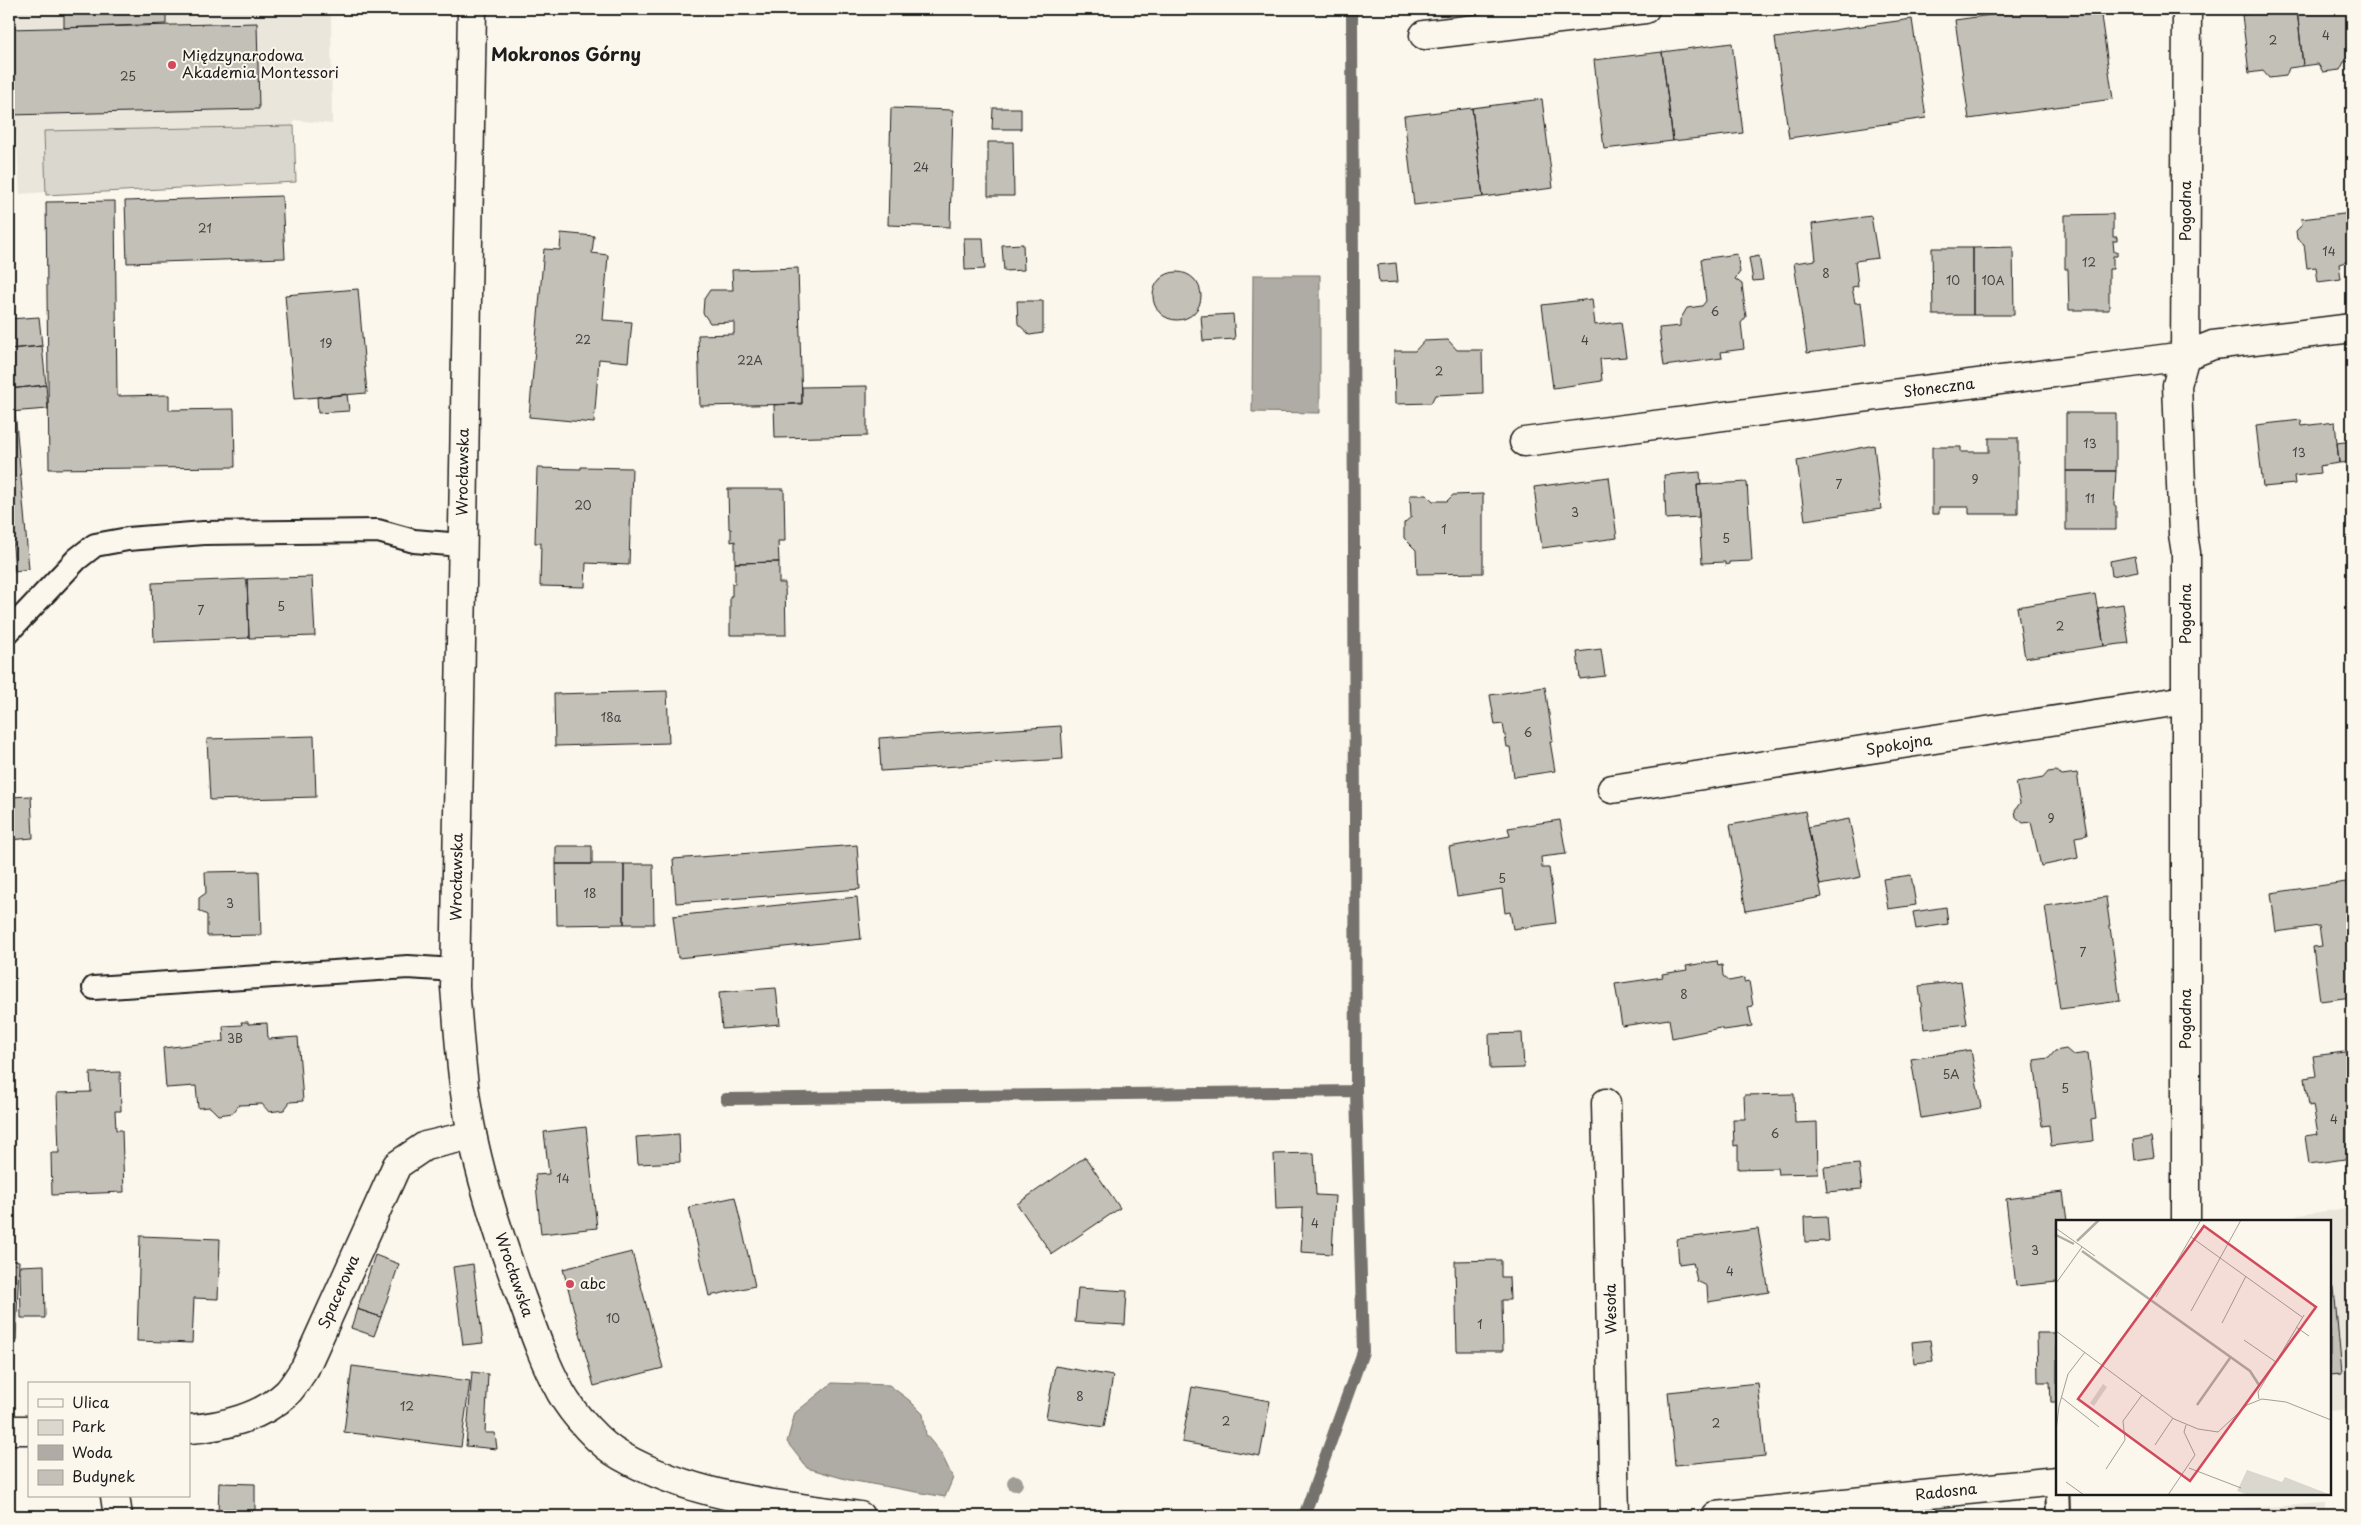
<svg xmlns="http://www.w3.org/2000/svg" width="2361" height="1525" viewBox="0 0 2361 1525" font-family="'Playpen Sans',sans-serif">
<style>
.built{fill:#eae6dc}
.green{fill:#dad7ce;stroke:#7b7a75}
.water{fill:#afaca5;stroke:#74726e}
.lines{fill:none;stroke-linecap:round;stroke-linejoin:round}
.stream{stroke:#74726e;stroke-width:12}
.building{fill:#c3c0b8;stroke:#1c1c1c}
.service-casing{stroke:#1c1c1c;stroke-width:26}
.minor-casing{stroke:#1c1c1c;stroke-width:31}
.tertiary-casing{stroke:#1c1c1c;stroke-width:31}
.service{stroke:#fbf7ec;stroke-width:22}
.minor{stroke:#fbf7ec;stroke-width:28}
.tertiary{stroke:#fbf7ec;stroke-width:28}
.tree{fill:#a09d97}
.poi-dot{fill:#d1495b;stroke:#fbf7ec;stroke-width:2}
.labels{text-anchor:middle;stroke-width:4;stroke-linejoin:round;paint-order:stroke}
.number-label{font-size:12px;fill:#464543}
.poi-label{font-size:15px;fill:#1c1c1c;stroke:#fbf7ec;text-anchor:start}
.street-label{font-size:15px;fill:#1c1c1c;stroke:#fbf7ec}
.quarter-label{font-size:18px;font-weight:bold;fill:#1c1c1c;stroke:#fbf7ec}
.inset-river{fill:none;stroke:#afaca5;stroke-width:2.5}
.inset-road{fill:none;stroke:#a29f99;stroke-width:1}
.view{fill:#d1495b;fill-opacity:0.15;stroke:#d1495b;stroke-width:2.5}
.inset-edge{fill:none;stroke:#1c1c1c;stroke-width:2.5}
</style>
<rect width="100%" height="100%" fill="#fbf7ec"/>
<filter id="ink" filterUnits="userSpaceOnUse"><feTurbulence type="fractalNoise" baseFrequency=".02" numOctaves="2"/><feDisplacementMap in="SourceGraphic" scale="10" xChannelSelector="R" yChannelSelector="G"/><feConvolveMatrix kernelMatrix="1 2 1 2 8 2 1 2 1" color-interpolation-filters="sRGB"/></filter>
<g filter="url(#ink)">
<path class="built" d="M9 9H331L332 124 294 120 289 174 20 194Z
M2352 1207V1409L2330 1411V1221H2261Z
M2325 1503V1516H2146Z"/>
<path class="green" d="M294 126 296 182 46 195 44 131Z"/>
<path class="water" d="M1253 275H1320V413L1252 412Z
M832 1383 889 1385 909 1400 923 1414 926 1435 941 1453 953 1478 945 1497 849 1480 807 1468 787 1442 795 1413Z"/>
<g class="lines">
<path class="stream" d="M726 1099 1356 1091
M1304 1516 1363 1352 1356 1091 1352 9"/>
</g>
<path class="building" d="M64 9H166V24L64 28Z
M2034 9H2100L2113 99 1969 119 1955 20Z
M2275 9H2297L2303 66 2289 68 2286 76 2269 78 2263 71 2249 73 2242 15 2276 11Z
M2297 9H2352V61L2344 62 2340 70 2323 72 2318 64 2303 66Z
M1912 19 1926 118 1789 138 1775 38Z
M257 23 259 109 9 115V29Z
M1732 43 1743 133 1673 141 1662 52Z
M1662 52 1673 141 1604 149 1594 60Z
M1542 99 1553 188 1483 197 1472 108Z
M891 108 953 110 950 227 888 225Z
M993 108H1021V129H992Z
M1472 108 1483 197 1414 205 1404 116Z
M988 142H1013L1014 196H988Z
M282 196 285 258 127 263 125 201Z
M115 201 117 396 169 395V410L234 409 235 467 49 469 46 202Z
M2352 213V260L2339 264 2341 279 2318 282 2316 267 2307 268 2304 244 2297 239 2296 231 2302 225 2301 219Z
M2113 214V237H2117V241H2113L2114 252H2117V256H2113V269H2109V310H2069L2068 269H2065V215Z
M1871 216 1878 258 1855 261 1858 286 1852 287 1855 303 1861 302 1866 345 1807 353 1794 263 1816 260 1812 224Z
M561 233 594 236 592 253 608 255 603 320 632 322 628 362 599 359 594 423 529 417 544 249 560 250Z
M964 238H983L985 269 965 270Z
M1023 244 1024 270 1004 271 1002 245Z
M2013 247 2014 315H1973V248Z
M1932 248H1973V315H1933Z
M1737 254 1740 272 1735 279 1742 284 1746 317 1741 323 1744 349 1721 352 1722 358 1664 366 1659 328 1680 326V320L1687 308 1702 306 1706 301 1701 259Z
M1759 256 1763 280 1753 281 1749 258Z
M1396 263 1398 282 1379 283 1377 265Z
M798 268 802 404 700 406 698 335 734 334V322L710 323 703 313 704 299 710 290H733L732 270Z
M1153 296a24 24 0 1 1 48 0a24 24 0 1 1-48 0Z
M358 289 367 393 294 399 285 295Z
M1592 299 1595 325 1621 322 1626 357 1600 359 1602 381 1553 388 1542 305Z
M1017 301H1043V333L1030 335 1018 324Z
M1233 314 1235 339 1203 341 1201 316Z
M39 317 42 346 9 349V319Z
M1448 340 1457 350H1482L1483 393 1435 395 1431 403 1395 404 1394 351H1415L1424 341Z
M42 346 46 385 9 389V349Z
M46 385 48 409 9 412V389Z
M867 386V436L775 438 774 405 802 403V387Z
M347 394 349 411 318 413 317 397Z
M2352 404V462L2339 463 2337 443 2352 441 2348 405Z
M15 411 29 569 15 571 9 498V412Z
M2066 413H2116V471H2066Z
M2301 420 2302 426 2335 422 2339 463 2319 466 2320 473 2294 476 2295 484 2263 487 2256 425Z
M1989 438H2018V514H1969V507H1939V514H1932V447H1961V452H1989Z
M1874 445 1881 509 1805 520 1797 461Z
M581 467 632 468 629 565 586 563 585 587 540 586 541 543H535L537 468 581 469Z
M2066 471H2116L2114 505 2116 506V530H2066Z
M1700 472 1701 485H1697L1699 517 1666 519 1664 475Z
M1609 477 1617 538 1542 548 1534 487Z
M1747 482 1752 561 1729 562V564L1725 565V562L1702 563 1697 485Z
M728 489H784L785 541H778L779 562 735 563V541L731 542V529H729Z
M1483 494V573L1417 574 1416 550 1404 538V523L1411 517 1410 495H1427L1433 501H1447L1453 495Z
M2135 556 2138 571 2112 576 2110 561Z
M779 562V583H785L786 635H730V596H732V584H735V563Z
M312 577 315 636 249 638 247 579Z
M247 579 249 638 154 642 152 583Z
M2095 594 2104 646 2025 658 2017 607Z
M2123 604 2129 643 2104 646 2098 608Z
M1601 649 1605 676 1580 679 1577 652Z
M1545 687 1553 741H1550L1555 771 1514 777 1510 747H1507L1503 724 1495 725 1490 695Z
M667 691 669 743 555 746 554 694Z
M1061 726 1063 759 881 771 879 738Z
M314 736 316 797 210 800 207 739Z
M2056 771 2062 775 2077 773 2087 835 2075 837 2078 858 2041 866 2031 822 2023 823 2016 817 2015 810 2020 803 2016 783 2043 778 2048 772Z
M31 796 33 838 9 840V797Z
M1805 811 1822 897 1746 911 1730 825Z
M1849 819 1861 877 1820 885 1808 827Z
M1560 820 1566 854 1541 857 1542 868H1549L1556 923 1513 929 1510 912 1505 913 1502 889 1457 896 1449 847 1510 836 1508 828Z
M857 845 860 889 676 903 673 859Z
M556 846H592V864H556Z
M556 864H624V924L557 925Z
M624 864H653L654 924H624Z
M259 871 261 935 207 936V915L199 911V898L206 893 205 872Z
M1911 875 1916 905 1888 909 1883 879Z
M2346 882 2348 896 2352 900V997L2320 1001 2313 947 2322 946 2319 926 2276 932 2271 893Z
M857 897 861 939 678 958 673 916Z
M2106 897 2120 1001 2060 1009 2045 906Z
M1946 907 1948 924 1916 929 1913 912Z
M1717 961 1718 966 1722 965 1723 976 1729 981 1744 978V982L1749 981 1753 1006 1748 1007 1752 1026 1724 1030 1720 1028 1672 1038 1669 1019 1622 1026 1615 984 1663 977 1662 974 1687 970 1686 966Z
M1961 981 1967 1024 1924 1029 1919 986Z
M776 988 780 1024 722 1029 719 992Z
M241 1022H248V1024L267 1023 268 1039 298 1037 303 1101 290 1102 284 1110 269 1112 262 1104 239 1105 233 1113 218 1115 210 1107 198 1108 196 1086 166 1088 163 1048 224 1041 223 1026 242 1025Z
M1522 1033 1524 1068 1490 1069 1489 1034Z
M2066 1049 2073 1055 2088 1053 2096 1119 2091 1120 2093 1141 2051 1146 2049 1125 2042 1126 2034 1060 2049 1058 2055 1051Z
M1971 1050 1981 1108 1921 1118 1911 1059Z
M2352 1051V1158L2309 1164 2305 1136 2318 1134 2313 1105 2309 1106 2305 1078 2316 1076 2313 1056Z
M120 1072 121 1111H115L116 1130H122L124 1192 52 1195 51 1153H59L57 1093 91 1092 90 1073Z
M1794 1094 1795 1123 1817 1122 1818 1173 1778 1174 1777 1168 1738 1169V1145L1734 1146 1733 1119H1745L1744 1095Z
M586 1127 597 1228 541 1234 535 1175 549 1174 544 1132Z
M679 1134 680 1162 638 1164 636 1137Z
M2151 1137 2154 1157 2135 1160 2133 1140Z
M1314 1153 1316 1195 1335 1196 1332 1254 1301 1252 1303 1208 1276 1209 1274 1154Z
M1085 1157 1120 1208 1052 1254 1017 1204Z
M1859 1164 1862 1189 1827 1192 1824 1167Z
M2063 1192 2067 1221H2057V1282L2016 1286 2006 1199Z
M735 1197 755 1286 709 1296 689 1207Z
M1827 1216 1829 1241 1805 1242 1804 1217Z
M1758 1229 1769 1292 1708 1302 1707 1286 1697 1281 1693 1262 1679 1264 1677 1239Z
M140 1236 220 1239 218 1299 194 1298 192 1343 137 1341Z
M632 1252 663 1368 594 1386 563 1269Z
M375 1255 399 1264 381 1317 357 1309Z
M9 1260 19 1261 16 1342H9Z
M1501 1260V1277H1509L1510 1300H1502L1503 1351H1457L1455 1261Z
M473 1264 483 1343 463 1345 453 1267Z
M44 1265 45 1318H21L20 1266Z
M1078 1288 1127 1291 1125 1325 1075 1322Z
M2334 1288 2342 1373 2330 1374V1289Z
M357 1309 381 1317 374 1336 351 1328Z
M2037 1333H2057V1402H2051L2050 1382H2038Z
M1930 1340 1933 1361 1914 1363 1912 1342Z
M352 1366 470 1381 461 1447 344 1432Z
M1055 1366 1113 1376 1104 1427 1046 1418Z
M472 1372 488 1374 485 1433H495L497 1449 466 1446Z
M1758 1383 1765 1456 1675 1465 1668 1392Z
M1192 1387 1270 1401 1260 1456 1182 1442Z
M219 1483 255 1484V1515L218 1514Z"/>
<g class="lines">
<g class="service-casing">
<path id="service" d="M9 631 77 559 95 545 128 539 204 533 378 531 414 541 461 545
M94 988 408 967 455 970
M2057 1481 2058 1516"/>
</g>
<g class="minor-casing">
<path id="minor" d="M1424 35 1645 9
M1524 442 2185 356 2213 345 2352 328
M1612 789 2186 700
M1606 1103 1615 1516
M2186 1221V553L2183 534 2177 385 2185 356 2187 9
M189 1429C222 1427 262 1417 287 1393 294 1386 299 1376 305 1368L397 1165 425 1146 472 1135
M9 1430H29
M115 1496 118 1516
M1716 1516 2057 1481"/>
</g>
<g class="tertiary-casing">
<path id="tertiary" d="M472 9 455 987C459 1036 462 1086 472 1134 484 1191 503 1248 523 1302 534 1333 545 1364 561 1393 573 1414 600 1445 621 1456 695 1498 778 1505 860 1516"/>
</g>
<use href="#service" class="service"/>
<use href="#minor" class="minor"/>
<use href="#tertiary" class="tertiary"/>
</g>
<circle class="tree" cx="1015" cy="1483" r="8"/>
</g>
<g class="poi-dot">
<circle cx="172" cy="65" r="5"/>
<circle cx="570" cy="1284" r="5"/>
</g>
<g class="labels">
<g class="number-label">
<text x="2326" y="40">4</text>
<text x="2273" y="45">2</text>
<text x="128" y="81">25</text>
<text x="921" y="172">24</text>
<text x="205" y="233">21</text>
<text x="2329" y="256">14</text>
<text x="2089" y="267">12</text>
<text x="1826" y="278">8</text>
<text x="1953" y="285">10</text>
<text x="1993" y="285">10A</text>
<text x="1715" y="316">6</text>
<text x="583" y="344">22</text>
<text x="1585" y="345">4</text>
<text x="326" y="348">19</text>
<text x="750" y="365">22A</text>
<text x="1439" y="376">2</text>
<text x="2090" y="448">13</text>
<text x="2299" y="457">13</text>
<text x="1975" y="484">9</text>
<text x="1839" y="489">7</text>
<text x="2090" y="503">11</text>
<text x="583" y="510">20</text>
<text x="1575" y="517">3</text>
<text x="1444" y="534">1</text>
<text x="1726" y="543">5</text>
<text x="281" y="611">5</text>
<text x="201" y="615">7</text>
<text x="2060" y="631">2</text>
<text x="611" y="722">18a</text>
<text x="1528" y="737">6</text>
<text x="2051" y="823">9</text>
<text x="1502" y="883">5</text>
<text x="590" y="898">18</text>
<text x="230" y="908">3</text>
<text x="2083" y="957">7</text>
<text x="1684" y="999">8</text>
<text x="235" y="1043">3B</text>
<text x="1951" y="1079">5A</text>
<text x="2065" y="1093">5</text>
<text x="2334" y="1124">4</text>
<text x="1775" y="1138">6</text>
<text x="563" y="1183">14</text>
<text x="1315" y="1228">4</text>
<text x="2035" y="1255">3</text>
<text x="1730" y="1276">4</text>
<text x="613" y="1323">10</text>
<text x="1480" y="1329">1</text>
<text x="1080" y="1401">8</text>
<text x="407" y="1411">12</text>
<text x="1226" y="1426">2</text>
<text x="1716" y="1428">2</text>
</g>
<g class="poi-label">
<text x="182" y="61">Międzynarodowa<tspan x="182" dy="17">Akademia Montessori</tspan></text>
<text x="580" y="1289">abc</text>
</g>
<g class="street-label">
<text transform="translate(2186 211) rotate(-90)" y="5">Pogodna</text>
<text transform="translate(1939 388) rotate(-7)" y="5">Słoneczna</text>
<text transform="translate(463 472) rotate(-89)" y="5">Wrocławska</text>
<text transform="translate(2186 614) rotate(-90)" y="5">Pogodna</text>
<text transform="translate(1899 745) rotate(-9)" y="5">Spokojna</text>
<text transform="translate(457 877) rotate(-89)" y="5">Wrocławska</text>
<text transform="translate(2186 1019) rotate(-90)" y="5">Pogodna</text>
<text transform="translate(514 1275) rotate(71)" y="5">Wrocławska</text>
<text transform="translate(339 1292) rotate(-66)" y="5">Spacerowa</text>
<text transform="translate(1611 1309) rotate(-91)" y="5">Wesoła</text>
<text transform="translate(1946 1492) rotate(-6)" y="5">Radosna</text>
</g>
<g class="quarter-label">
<text x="566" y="61">Mokronos Górny</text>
</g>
</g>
<g transform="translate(2056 1220)">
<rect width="275" height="275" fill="#fbf7ec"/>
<path d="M47 164 51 167 38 186 34 183ZM191 250 226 262 229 257 275 275H193L181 271Z" fill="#dad7ce"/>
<path class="inset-river" d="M0 15 18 24M21 21 43 0M26 31 194 151 203 165M141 185 174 138"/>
<path class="inset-road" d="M1 9 39 36M135 17 246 97M1 62 26 27M100 77 145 0M135 91 185 0M166 103 190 56M240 107 253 116M0 111 118 199 142 209 162 212 191 185 206 179 230 182 275 200M188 120 220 142M5 177 43 207M203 179 202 172 248 95M0 211 3 186 12 154 29 132M99 225 117 198M133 248 185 268M50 249 69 220 67 201 86 175M10 262 28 275M112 275 139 235 128 212 130 205"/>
<path class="view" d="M148 6 260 87 134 261 22 179Z"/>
<rect width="275" height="275" class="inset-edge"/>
</g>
<rect width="2361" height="1525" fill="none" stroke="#fbf7ec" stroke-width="30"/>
<rect x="15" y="15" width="2331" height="1495" fill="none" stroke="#1c1c1c" stroke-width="2" filter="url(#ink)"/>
<rect x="28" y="1382" width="162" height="115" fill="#fbf7ec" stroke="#a29f99"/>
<rect x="38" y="1399" width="25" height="8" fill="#fbf7ec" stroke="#a29f99"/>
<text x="72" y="1408" font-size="15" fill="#1c1c1c">Ulica</text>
<rect x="38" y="1420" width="25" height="15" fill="#dad7ce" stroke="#a29f99"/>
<text x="72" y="1432" font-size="15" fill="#1c1c1c">Park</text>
<rect x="38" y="1445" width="25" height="15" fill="#afaca5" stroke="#a29f99"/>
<text x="72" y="1458" font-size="15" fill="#1c1c1c">Woda</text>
<rect x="38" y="1470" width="25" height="15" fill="#c3c0b8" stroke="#a29f99"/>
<text x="72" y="1482" font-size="15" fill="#1c1c1c">Budynek</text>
</svg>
